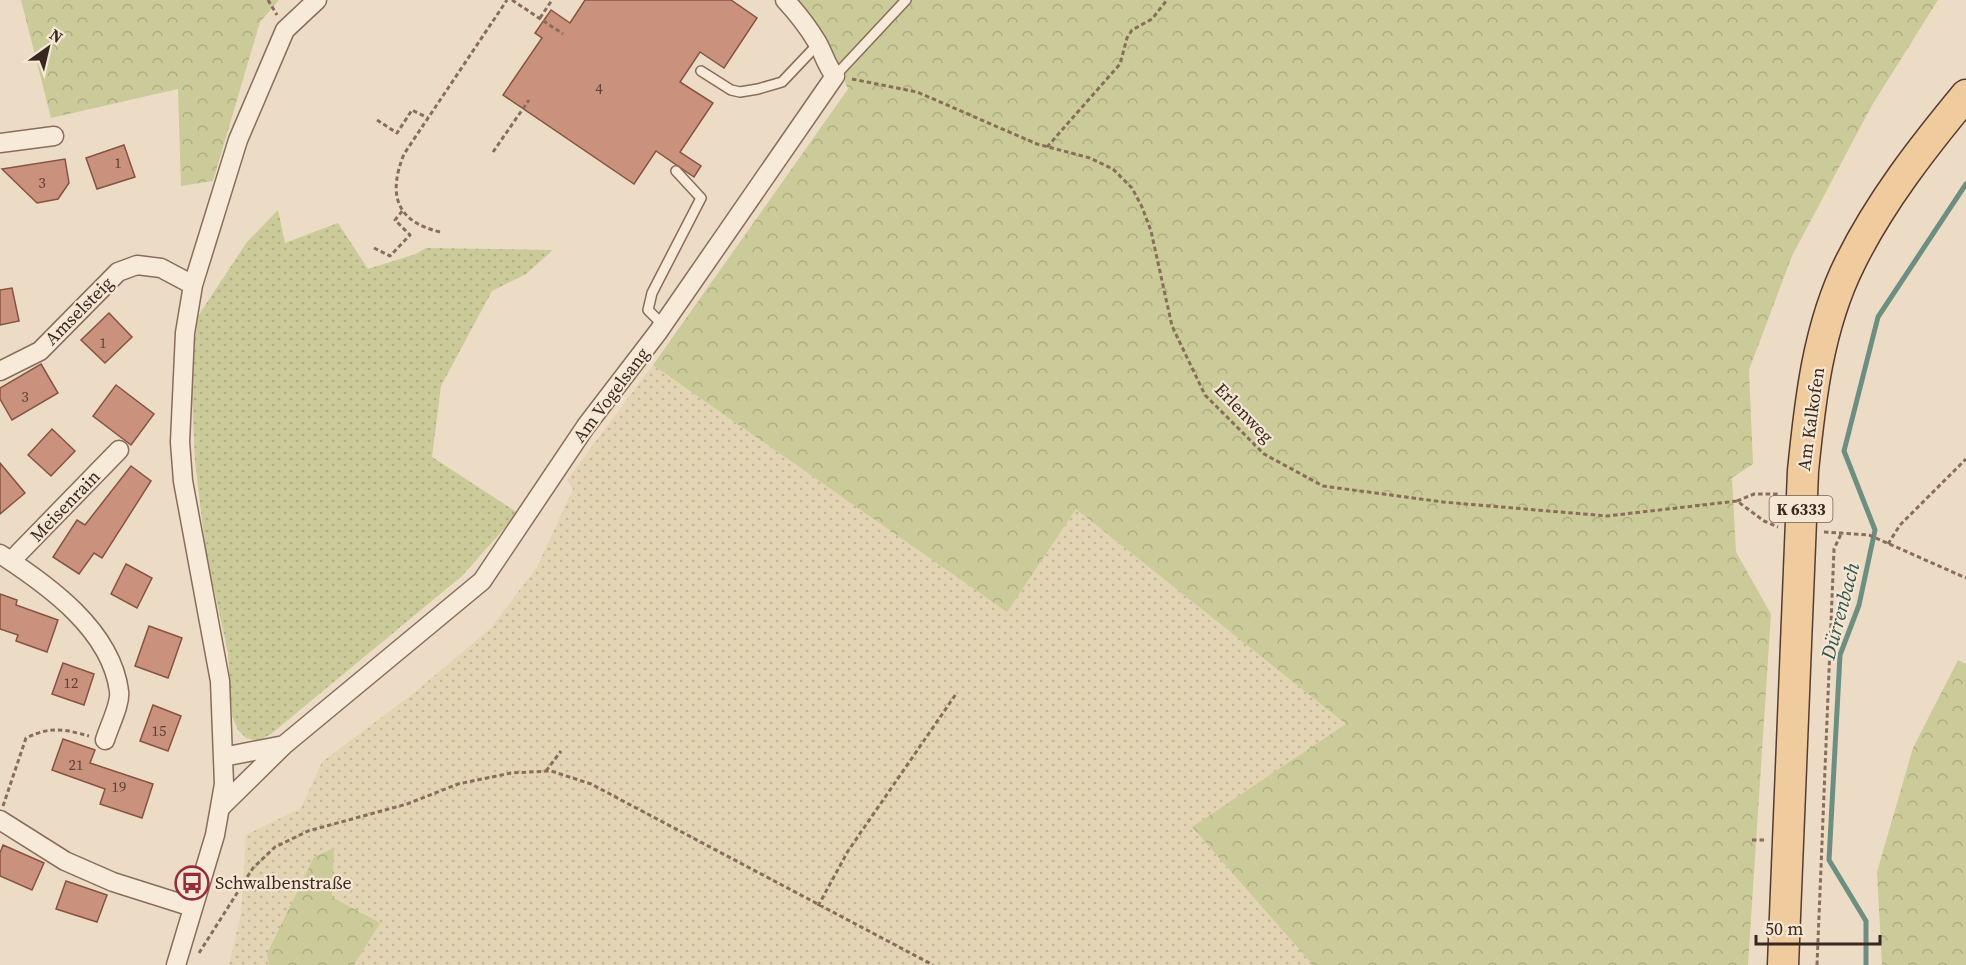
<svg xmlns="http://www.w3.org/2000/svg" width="1966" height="965" viewBox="0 0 1966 965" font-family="'Source Serif 4',serif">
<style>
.farmland{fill:url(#farmland-dots)}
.grass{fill:url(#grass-dots)}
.forest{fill:url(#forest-crowns)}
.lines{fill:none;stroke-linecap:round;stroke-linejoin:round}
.stream{stroke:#6d8f82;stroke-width:5}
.building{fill:#ca927c;stroke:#865342;stroke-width:1.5}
.lane-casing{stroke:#886d5b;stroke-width:12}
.street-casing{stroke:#886d5b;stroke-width:21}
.primary-casing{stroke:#563c30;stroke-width:33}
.path{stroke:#886d5b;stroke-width:3;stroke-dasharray:4.5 3;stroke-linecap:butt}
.lane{stroke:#f8ead8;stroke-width:9}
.street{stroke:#f8ead8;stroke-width:18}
.primary{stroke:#efcb9e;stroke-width:30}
.labels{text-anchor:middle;stroke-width:4.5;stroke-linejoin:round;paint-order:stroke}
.number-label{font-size:15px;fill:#5c4236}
.shield{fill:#f5e7d4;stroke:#716155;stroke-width:1.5}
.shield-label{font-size:16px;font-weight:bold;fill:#38281f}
.street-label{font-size:18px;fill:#38281f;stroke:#f5e7d4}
.poi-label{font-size:18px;fill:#38281f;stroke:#f5e7d4;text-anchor:start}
.water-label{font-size:20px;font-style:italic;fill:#2f574f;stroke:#f5e7d4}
</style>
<defs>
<pattern id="farmland-dots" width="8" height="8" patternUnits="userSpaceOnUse" patternTransform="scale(1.5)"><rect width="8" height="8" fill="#e3d4b3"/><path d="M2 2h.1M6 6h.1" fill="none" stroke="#c4b69a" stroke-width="1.8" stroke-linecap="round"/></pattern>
<pattern id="grass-dots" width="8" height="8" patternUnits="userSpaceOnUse" patternTransform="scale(1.5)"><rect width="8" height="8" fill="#cbca99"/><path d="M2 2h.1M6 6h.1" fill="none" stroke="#afae83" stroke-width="1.8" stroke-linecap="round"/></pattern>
<pattern id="forest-crowns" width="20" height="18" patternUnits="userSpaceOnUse" patternTransform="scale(1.5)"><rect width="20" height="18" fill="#cbca99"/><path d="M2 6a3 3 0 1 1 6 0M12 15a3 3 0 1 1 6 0" fill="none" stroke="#afae83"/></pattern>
</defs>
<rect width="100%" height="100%" fill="#eddcc5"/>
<path class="farmland" d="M653 365 1006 611 1076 509 1347 724 1192 827 1313 965H354L379 923 332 897 333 848 267 954 269 965H229L241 913 246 835 301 808 322 762 414 693 491 628 537 567 573 489 567 480Z"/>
<path class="grass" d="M278 210 285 243 338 223 368 269 416 254 426 248 553 250 526 274 492 291 441 386 432 457 518 513 462 576 271 734 258 741 246 738 238 730 232 716 228 653 206 553 195 462 191 373 198 316 247 242Z"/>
<path class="forest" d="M21 0H279L260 22 213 181 181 186 178 89 51 118Z
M796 0H1938L1871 107 1792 256 1749 370 1753 464 1732 478 1736 552 1771 614 1748 965H1313L1192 827 1346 724 1076 509 1007 612 653 365 848 89C835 56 821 25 796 0Z
M1958 660 1966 664V965H1882L1877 872 1913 748Z
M334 848 332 897 380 923 354 965H269L267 954 314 857Z"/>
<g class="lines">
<path class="stream" d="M1866 965V921L1829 860 1840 655 1859 605 1875 530 1844 451 1878 317 1966 184"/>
</g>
<path class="building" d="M585 0H731L757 18 724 68 700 52 680 82 713 103 680 152 701 166 694 177 656 151 634 184 503 95 542 38 535 33 551 10 570 23Z
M124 145 135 177 97 189 86 158Z
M65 159 69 183 58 199 37 203 2 169Z
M12 288 19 321 0 325V290Z
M109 313 132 337 105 363 81 340Z
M41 364 58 393 12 420 0 399V388Z
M116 385 154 414 131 445 93 416Z
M52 429 75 451 51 476 28 455Z
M0 463 25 493 0 514Z
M131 466 151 481 102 558 94 553 79 574 53 557 77 520 85 525Z
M126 564 152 578 137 608 111 594Z
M0 594 17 600 16 605 58 620 47 652 16 641 18 635 0 629Z
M149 626 182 638 168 678 135 666Z
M63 663 94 674 84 705 52 694Z
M153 705 181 716 168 751 140 741Z
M63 739 95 750 90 763 153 784 142 818 100 804 105 789 52 770Z
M3 845 44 863 32 890 0 876V853Z
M66 881 107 895 97 922 56 909Z"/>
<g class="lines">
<g class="lane-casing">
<path id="lane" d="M701 71 731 90 740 92 758 89 782 82 818 44
M835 76 906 0
M663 325 648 310 652 293 701 198 676 171"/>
</g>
<g class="street-casing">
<path id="street" d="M0 143 54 136
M0 371 40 351 118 272 137 265 161 268 193 285
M0 554C48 585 111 630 119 691 121 704 109 726 105 740
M11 561 119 450
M223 757 284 745
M220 808 284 745 482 581 586 426 658 332 835 76C826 65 824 54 817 42 808 27 797 13 785 0
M0 820 65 861 113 882 192 907
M176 965 215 835 224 784 220 681 183 481 180 442 185 333 193 285 238 140 285 30 317 0"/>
</g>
<g class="primary-casing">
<path id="primary" d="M1783 965 1803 471C1810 401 1818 327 1850 263 1880 202 1923 147 1966 95"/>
</g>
<path class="path" d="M268 0 277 15
M512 0 563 34
M540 18 552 0
M852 79 917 92 1037 144 1090 158 1113 169 1132 188 1142 207 1151 231 1172 326 1205 395 1264 454 1323 486 1443 502 1607 516 1737 501 1764 521 1778 527
M377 120 397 133 412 110 428 118
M1047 147 1120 64 1127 38 1132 30 1152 19 1167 0
M493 152 529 100
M440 232C395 221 388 194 404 154L507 0
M374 248 390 256 410 235 395 220 403 210
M1737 501 1754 494H1778
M1824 532 1869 535 1966 578
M1888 544 1900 525 1966 459
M546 771 561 751
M3 806 26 738C51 726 63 729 89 736
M1752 840H1764
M818 906 848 851 956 694
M199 953 253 868 275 847 308 831 407 804 458 784 511 773 551 771 591 784 933 965
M1817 965 1834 549 1842 532"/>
<use href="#lane" class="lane"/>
<use href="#street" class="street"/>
<use href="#primary" class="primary"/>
</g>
<defs>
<g id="bus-ring" transform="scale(1.725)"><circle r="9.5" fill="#f5e7d4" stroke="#952d3c" stroke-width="1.5"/><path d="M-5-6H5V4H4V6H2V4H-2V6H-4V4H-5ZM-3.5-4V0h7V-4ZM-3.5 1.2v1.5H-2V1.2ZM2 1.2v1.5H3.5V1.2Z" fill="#952d3c"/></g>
</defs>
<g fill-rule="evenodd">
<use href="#bus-ring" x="192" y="883"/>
</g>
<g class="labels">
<g class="number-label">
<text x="599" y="94">4</text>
<text x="118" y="168">1</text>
<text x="42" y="188">3</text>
<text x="103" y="348">1</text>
<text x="25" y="402">3</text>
<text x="71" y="688">12</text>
<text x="159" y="736">15</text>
<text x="76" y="770">21</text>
<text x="119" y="792">19</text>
</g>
<rect class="shield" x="1769.5" y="496" width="63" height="26" rx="4.5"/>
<g class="shield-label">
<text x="1801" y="515">K 6333</text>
</g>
<g class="street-label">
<text transform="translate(79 311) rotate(-45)" y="6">Amselsteig</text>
<text transform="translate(611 395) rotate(-53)" y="6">Am Vogelsang</text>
<text transform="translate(1244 413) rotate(46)" y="6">Erlenweg</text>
<text transform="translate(1811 419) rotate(-82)" y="6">Am Kalkofen</text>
<text transform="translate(65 506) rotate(-46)" y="6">Meisenrain</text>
</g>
<g class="poi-label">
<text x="215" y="889">Schwalbenstraße</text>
</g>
<g class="water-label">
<text transform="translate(1840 611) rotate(-75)" y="7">Dürrenbach</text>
</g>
</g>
<g transform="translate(48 48) rotate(34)" stroke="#f5e7d4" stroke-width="4.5" paint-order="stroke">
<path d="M0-4.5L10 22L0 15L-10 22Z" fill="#38281f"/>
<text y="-9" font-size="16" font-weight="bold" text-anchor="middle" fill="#38281f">N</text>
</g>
<path d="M1756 935v9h124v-9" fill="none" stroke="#38281f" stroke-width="3"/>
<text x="1765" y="935" font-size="18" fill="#38281f" stroke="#f5e7d4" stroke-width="4.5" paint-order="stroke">50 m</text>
</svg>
